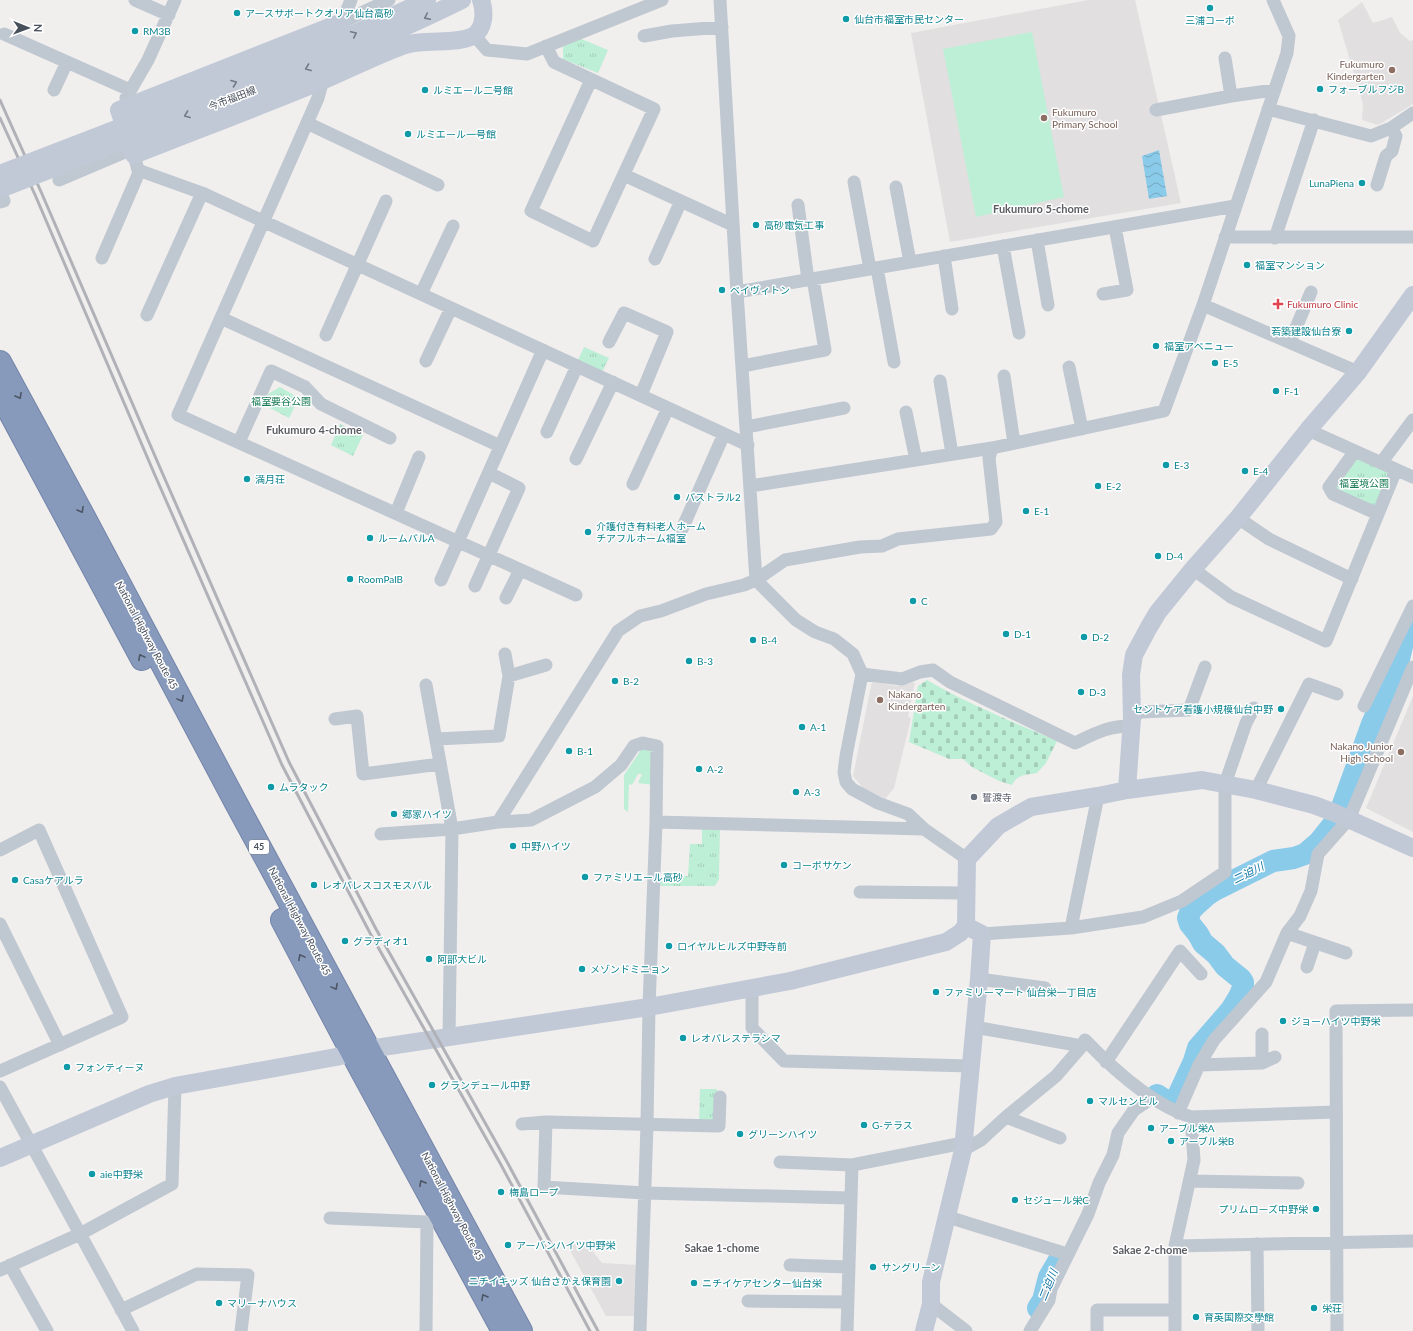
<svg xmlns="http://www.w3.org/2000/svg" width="1413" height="1331" viewBox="0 0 1413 1331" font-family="Lato,'Noto Sans JP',sans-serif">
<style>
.education{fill:#e2dfe0}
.green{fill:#bdeed6}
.cemetery{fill:url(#cemetery-stones)}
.park{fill:url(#park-tufts)}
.water{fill:url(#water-waves)}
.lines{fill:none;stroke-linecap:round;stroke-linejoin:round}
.river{stroke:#8bcbea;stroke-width:22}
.highway-casing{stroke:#7285a8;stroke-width:24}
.street{stroke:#bfc7d0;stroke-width:13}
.secondary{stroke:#c1c9d7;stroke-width:18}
.highway{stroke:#879abc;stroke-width:22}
.rail{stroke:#b0b2b8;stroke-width:3}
.secondary-bridge{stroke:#c1c9d7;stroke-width:18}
.oneway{stroke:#727a86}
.oneway2{stroke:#4d5665}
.culture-dot{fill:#0f9aa8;stroke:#fff;stroke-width:1.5}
.education-dot{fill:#8d6e63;stroke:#fff;stroke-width:1.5}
.health-dot{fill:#e0444e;stroke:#fff;stroke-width:1.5}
.worship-dot{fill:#6b7280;stroke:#fff;stroke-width:1.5}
.labels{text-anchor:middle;stroke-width:3;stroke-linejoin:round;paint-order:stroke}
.shield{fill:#fff;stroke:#7e848c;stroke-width:1}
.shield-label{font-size:9px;font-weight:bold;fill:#474f5b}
.culture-label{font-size:10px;fill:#0d838f;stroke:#fff;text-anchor:start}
.education-label{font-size:10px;fill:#785e54;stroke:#fff;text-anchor:end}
.street-label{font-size:10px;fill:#474f5b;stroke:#fff}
.health-label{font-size:10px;fill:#be3a42;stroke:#fff;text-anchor:start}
.park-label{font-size:10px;fill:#197b55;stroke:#fff}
.worship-label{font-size:10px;fill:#5b616d;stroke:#fff;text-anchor:start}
.neighbourhood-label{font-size:11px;font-weight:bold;fill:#5b5d63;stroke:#fff}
.water-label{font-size:11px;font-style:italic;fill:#1074a5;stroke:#fff}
</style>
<defs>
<pattern id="cemetery-stones" width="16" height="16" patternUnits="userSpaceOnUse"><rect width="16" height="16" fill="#bdeed6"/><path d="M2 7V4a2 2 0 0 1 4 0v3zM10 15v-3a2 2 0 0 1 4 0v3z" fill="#a4ceba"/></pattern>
<pattern id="park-tufts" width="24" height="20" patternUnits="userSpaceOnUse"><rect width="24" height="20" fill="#bdeed6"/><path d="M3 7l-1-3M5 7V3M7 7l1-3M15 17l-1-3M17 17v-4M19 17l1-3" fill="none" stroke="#a4ceba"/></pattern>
<pattern id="water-waves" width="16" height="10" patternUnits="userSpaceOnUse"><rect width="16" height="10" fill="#8bcbea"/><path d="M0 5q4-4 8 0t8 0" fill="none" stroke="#73a7c1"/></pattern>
</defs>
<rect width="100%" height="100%" fill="#f1eeee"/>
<path class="education" d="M1088 0H1135L1181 203 950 242 911 33Z
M1362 2 1373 23 1392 17 1400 33 1410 41 1413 40V103L1410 106 1378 125 1362 120 1363 104 1338 20Z
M872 681 897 686 915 682 908 716 911 719 894 788 885 799 864 789 853 776Z
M1413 696V832L1366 808Z
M586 1243 602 1263 638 1265 635 1316H606L567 1245Z"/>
<path class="green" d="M1032 32 1064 197 976 217 943 49Z
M643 747 652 748 653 785 638 783 642 774H638L632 785 629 784 628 812 624 809V775Z"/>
<path class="cemetery" d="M927 680C968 704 1013 722 1057 741L1046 763 1037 773C1027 775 1017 774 1012 785L999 781 972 767 963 759H949L909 742 918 686Z"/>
<path class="park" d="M579 38 608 50 598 73 563 59V47Z
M584 347 609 358 601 374 577 362Z
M280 387 299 398 289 418 264 405 268 394Z
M340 424 363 435 353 456 331 445Z
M1355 456 1387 471 1389 480 1377 510 1333 488Z
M702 826H720L719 879 715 886H660L661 877 688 876 690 844H702Z
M700 1089H717L716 1120 699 1122Z"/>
<path class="water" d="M1159 150 1167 196 1149 199 1142 156Z"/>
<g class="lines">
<path class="river" d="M1157 1095 1163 1099 1170 1101 1177 1098 1194 1061 1198 1048 1231 1010 1239 997 1243 988V982L1241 979 1225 966 1216 954 1203 943 1198 934 1190 924 1188 918 1191 910 1197 904 1207 895 1213 891 1273 861 1294 858 1305 854 1319 842 1335 822 1342 807 1372 724 1397 668 1403 642 1413 623
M1038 1308 1043 1300 1049 1277 1059 1260"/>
<g class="highway-casing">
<path id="highway" d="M0 362 83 515 236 803 521 1331
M0 394 142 659
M282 920 360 1068 503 1331"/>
</g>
<path class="street" d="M135 0 169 15
M720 0 737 292 756 580 796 620 815 632 834 639 853 654 862 674 846 756 844 772 846 782 852 789 878 803 908 814 924 829 967 859
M342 22 389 0
M342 22 351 0
M4 34 130 90
M474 35 487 50 527 54 662 0
M644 36 672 31 722 27
M546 46 554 62 654 109 593 241 531 211 591 80
M1225 58 1231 96
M323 80 318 98 178 415 576 595
M54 90 67 62
M126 98 148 60 175 0
M1268 109 1371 136 1391 128 1413 113
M1156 110 1231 96 1274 90
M307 123 438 185
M134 155 138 170 202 193 748 445
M624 175 733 225
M59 180 132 149
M854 182 870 269
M1377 185 1386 156 1392 151 1396 136 1391 128
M896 187 910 262
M0 191 4 201 0 202
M798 205 808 280
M1225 237H1413
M1275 238 1314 120
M1037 240 1048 305
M1003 246 1019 333
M944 256 952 309
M102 258 140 170
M655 259 681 201
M877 268 894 362
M737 292 1235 206
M421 294 453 226
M1103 294 1127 290 1115 227
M1203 305 1358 372
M147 315 202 193
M221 318 500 446
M326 335 386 201
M609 342 624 313 667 332 641 395
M1290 342 1311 292
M426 361 451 308
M742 366 825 350 813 279
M1069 367 1082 429
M1004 376 1014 443
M940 381 952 454
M906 412 916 460
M746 427 844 408
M1308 430 1413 477
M547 432 577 366
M239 442 271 371 305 387 321 404 390 438
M1355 451 1329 487 1333 494 1378 514
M576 459 613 382
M1381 463 1413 420
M633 484 668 408
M750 486 992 448
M396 513 419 457
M1238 518 1269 539 1352 579
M682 529 724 434
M1193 569 1231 597 1326 641 1396 470
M441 580 543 350
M475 586 519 488 489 473
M506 598 520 570
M862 674 902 679 920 672 933 670 950 682 1075 743C1096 733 1108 726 1131 726
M509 676 546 665
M426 685 452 829 449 1037
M1364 706 1413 606
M1132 718 1140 712 1189 710 1205 667
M335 719 357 716 363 774 440 764
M436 739 499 736 509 676 505 654
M1256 790 1309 684 1337 694
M498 822 618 631 640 616 661 611 706 594 744 585 756 580 785 560 860 547 882 546 898 539 991 529 996 522 989 458 992 448 1164 411 1203 305 1287 53 1289 36 1273 0
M656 822 924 829
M381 834 452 829 498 822 531 820 595 787 621 765 634 746 643 743 657 746 656 822 649 1007 647 1125 640 1331
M0 850 39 830 122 1017 0 1071
M860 892 966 893
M0 924 60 1045
M1071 928 1098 796
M1287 933 1346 953
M982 934 1071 928 1143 917 1182 901 1225 872V784L1246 723 1254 708
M1307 967 1315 943
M979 979 1045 988
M752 988V1028L784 1061 970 1066
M974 1027 1082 1046 1085 1040C1113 1069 1152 1105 1191 1117L1194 1160 1175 1246V1331
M1106 1062 1180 951 1201 974
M1262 1063V1034
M1199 1065 1262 1063 1275 1057
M0 1087 133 1331
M1178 1113 1199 1065 1214 1040 1266 982 1287 933 1300 916 1311 891 1318 854 1349 819 1413 667
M1006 1117 1060 1138
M1191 1117 1336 1112
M546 1122 719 1126 720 1097
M522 1124 546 1122 544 1187 645 1193 850 1198
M963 1150 981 1140 1006 1117 1056 1076 1082 1046
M780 1162 852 1165 847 1331
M852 1165 963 1143
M1190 1181 1298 1183
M948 1217 1067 1254
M330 1218 427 1222 426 1331
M1257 1244 1258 1331
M1175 1246 1413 1241
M10 1265 47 1331
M790 1265 848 1267
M0 1270 80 1234 172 1184 175 1086
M748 1301 847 1302
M931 1304 966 1331
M121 1310 197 1274 248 1275 241 1331
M1030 1331 1049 1300 1051 1289 1088 1214 1099 1183 1113 1155 1118 1133 1134 1110 1152 1098
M1097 1331V1310H1175
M1337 1331 1336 1011 1413 1010"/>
<path class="secondary" d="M342 22 119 110 134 155C197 130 261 106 324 80 350 69 375 56 402 46 422 38 457 45 473 36 485 29 485 11 481 0
M158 113 319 50 427 0
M163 125C264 86 365 48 462 0
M1127 790 1132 718 1131 675 1134 655 1149 627 1158 612 1193 569 1238 518 1308 430 1358 372 1413 295
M0 1158 149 1094 175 1086 336 1057 369 1049 649 1007 790 981 946 942 960 933 966 926 967 859 998 826 1031 807 1098 796 1127 790 1202 780 1256 790 1314 805 1335 813 1413 848
M924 1331 931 1304V1282L963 1150 979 979 982 934 966 926"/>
<use href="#highway" class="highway"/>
<path class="rail" d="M0 100 42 194 161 470 289 762 376 929 506 1160 598 1331
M0 118 36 197 154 473 282 765 370 933 500 1163 590 1331"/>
<path class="secondary-bridge" d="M0 174 158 113
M0 189 163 125"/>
</g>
<defs><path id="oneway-chevron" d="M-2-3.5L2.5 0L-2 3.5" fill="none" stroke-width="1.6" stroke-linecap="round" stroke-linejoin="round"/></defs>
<g class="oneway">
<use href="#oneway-chevron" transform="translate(427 17) rotate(154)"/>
<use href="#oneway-chevron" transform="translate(354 34) rotate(-25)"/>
<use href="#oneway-chevron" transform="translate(308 68) rotate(159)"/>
<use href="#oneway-chevron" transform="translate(234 83) rotate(-21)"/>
<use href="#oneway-chevron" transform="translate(187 115) rotate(159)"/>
</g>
<g class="oneway2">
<use href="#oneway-chevron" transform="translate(19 396) rotate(61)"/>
<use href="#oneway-chevron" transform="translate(81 510) rotate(61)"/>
<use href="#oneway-chevron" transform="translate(141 657) rotate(-118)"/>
<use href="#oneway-chevron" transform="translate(181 699) rotate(62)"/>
<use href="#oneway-chevron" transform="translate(301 957) rotate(-118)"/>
<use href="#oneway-chevron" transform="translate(335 987) rotate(62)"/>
<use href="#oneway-chevron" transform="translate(422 1183) rotate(-119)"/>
<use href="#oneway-chevron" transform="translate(484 1297) rotate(-119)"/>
</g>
<g class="culture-dot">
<circle cx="1210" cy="8" r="4"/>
<circle cx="237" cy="13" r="4"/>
<circle cx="846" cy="19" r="4"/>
<circle cx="135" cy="31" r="4"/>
<circle cx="1320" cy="89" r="4"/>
<circle cx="425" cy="90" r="4"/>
<circle cx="408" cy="134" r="4"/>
<circle cx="1362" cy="183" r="4"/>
<circle cx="756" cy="225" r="4"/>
<circle cx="1247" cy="265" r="4"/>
<circle cx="722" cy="290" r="4"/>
<circle cx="1349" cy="331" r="4"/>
<circle cx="1156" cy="346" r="4"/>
<circle cx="1215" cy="363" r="4"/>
<circle cx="1276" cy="391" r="4"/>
<circle cx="1166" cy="465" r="4"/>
<circle cx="1245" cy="471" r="4"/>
<circle cx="247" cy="479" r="4"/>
<circle cx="1098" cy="486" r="4"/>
<circle cx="677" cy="497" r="4"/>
<circle cx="1026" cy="511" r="4"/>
<circle cx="588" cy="532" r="4"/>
<circle cx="370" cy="538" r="4"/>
<circle cx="1158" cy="556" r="4"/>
<circle cx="350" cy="579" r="4"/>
<circle cx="913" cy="601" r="4"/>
<circle cx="1006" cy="634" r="4"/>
<circle cx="1084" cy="637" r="4"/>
<circle cx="753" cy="640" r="4"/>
<circle cx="689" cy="661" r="4"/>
<circle cx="615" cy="681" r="4"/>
<circle cx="1081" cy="692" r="4"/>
<circle cx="1281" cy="709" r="4"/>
<circle cx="802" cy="727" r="4"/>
<circle cx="569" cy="751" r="4"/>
<circle cx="699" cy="769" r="4"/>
<circle cx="271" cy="787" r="4"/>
<circle cx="796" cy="792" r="4"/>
<circle cx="394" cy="814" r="4"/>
<circle cx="513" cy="846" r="4"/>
<circle cx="784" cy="865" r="4"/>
<circle cx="585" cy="877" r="4"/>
<circle cx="15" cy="880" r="4"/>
<circle cx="314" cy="885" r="4"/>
<circle cx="345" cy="941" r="4"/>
<circle cx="669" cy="946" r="4"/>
<circle cx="429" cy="959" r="4"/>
<circle cx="582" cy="969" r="4"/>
<circle cx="936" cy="992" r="4"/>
<circle cx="1283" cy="1021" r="4"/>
<circle cx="683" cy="1038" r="4"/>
<circle cx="67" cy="1067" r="4"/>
<circle cx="432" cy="1085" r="4"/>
<circle cx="1090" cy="1101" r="4"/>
<circle cx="864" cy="1125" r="4"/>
<circle cx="1151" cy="1128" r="4"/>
<circle cx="740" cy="1134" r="4"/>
<circle cx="1171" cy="1141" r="4"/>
<circle cx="92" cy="1174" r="4"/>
<circle cx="501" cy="1192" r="4"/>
<circle cx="1015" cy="1200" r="4"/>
<circle cx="1316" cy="1209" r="4"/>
<circle cx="508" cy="1245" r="4"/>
<circle cx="873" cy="1267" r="4"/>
<circle cx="619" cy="1281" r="4"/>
<circle cx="694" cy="1283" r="4"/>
<circle cx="219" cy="1303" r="4"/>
<circle cx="1314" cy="1308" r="4"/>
<circle cx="1196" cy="1317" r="4"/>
</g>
<g class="education-dot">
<circle cx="1392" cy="70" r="4"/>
<circle cx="1044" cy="118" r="4"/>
<circle cx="880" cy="700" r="4"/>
<circle cx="1401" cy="752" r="4"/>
</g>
<path class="health-dot" d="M1276 298h4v4h4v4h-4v4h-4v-4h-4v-4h4z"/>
<circle class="worship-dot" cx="974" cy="797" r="4"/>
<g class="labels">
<rect class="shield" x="249" y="840" width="20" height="14" rx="3"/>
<g class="shield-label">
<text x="259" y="850">45</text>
</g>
<g class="culture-label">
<text x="245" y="17">アースサポートクオリア仙台高砂</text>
<text x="854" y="23">仙台市福室市民センター</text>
<text x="1210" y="24" text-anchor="middle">三浦コーポ</text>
<text x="143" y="35">RM3B</text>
<text x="1328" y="93">フォーブルフジB</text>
<text x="433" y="94">ルミエール二号館</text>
<text x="416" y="138">ルミエール一号館</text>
<text x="1354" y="187" text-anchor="end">LunaPiena</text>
<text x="764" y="229">高砂電気工事</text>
<text x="1255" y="269">福室マンション</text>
<text x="730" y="294">ベイヴィトン</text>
<text x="1341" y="335" text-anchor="end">若築建設仙台寮</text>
<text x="1164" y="350">福室アベニュー</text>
<text x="1223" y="367">E-5</text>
<text x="1284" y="395">F-1</text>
<text x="1174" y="469">E-3</text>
<text x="1253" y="475">E-4</text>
<text x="255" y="483">満月荘</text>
<text x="1106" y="490">E-2</text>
<text x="685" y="501">パストラル2</text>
<text x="1034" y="515">E-1</text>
<text x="596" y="530">介護付き有料老人ホーム<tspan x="596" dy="12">チアフルホーム福室</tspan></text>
<text x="378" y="542">ルームパルA</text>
<text x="1166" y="560">D-4</text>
<text x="358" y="583">RoomPalB</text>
<text x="921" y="605">C</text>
<text x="1014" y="638">D-1</text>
<text x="1092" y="641">D-2</text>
<text x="761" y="644">B-4</text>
<text x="697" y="665">B-3</text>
<text x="623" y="685">B-2</text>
<text x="1089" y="696">D-3</text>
<text x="1273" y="713" text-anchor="end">セントケア看護小規模仙台中野</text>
<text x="810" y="731">A-1</text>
<text x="577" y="755">B-1</text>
<text x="707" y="773">A-2</text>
<text x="279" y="791">ムラタック</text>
<text x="804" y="796">A-3</text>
<text x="402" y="818">郷家ハイツ</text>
<text x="521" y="850">中野ハイツ</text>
<text x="792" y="869">コーポサケン</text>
<text x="593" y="881">ファミリエール高砂</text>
<text x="23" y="884">Casaケアルラ</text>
<text x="322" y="889">レオパレスコスモスパル</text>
<text x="353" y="945">グラディオ1</text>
<text x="677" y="950">ロイヤルヒルズ中野寺前</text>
<text x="437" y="963">阿部大ビル</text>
<text x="590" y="973">メゾンドミニョン</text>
<text x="944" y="996">ファミリーマート 仙台栄一丁目店</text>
<text x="1291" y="1025">ジョーハイツ中野栄</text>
<text x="691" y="1042">レオパレステラシマ</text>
<text x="75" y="1071">フォンティーヌ</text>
<text x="440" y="1089">グランデュール中野</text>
<text x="1098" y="1105">マルセンビル</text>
<text x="872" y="1129">G-テラス</text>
<text x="1159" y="1132">アーブル栄A</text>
<text x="748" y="1138">グリーンハイツ</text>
<text x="1179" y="1145">アーブル栄B</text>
<text x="100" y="1178">aie中野栄</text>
<text x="509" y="1196">梅島ロープ</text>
<text x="1023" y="1204">セジュール栄C</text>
<text x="1308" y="1213" text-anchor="end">プリムローズ中野栄</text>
<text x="516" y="1249">アーバンハイツ中野栄</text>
<text x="881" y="1271">サングリーン</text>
<text x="611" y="1285" text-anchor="end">ニチイキッズ 仙台さかえ保育園</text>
<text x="702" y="1287">ニチイケアセンター仙台栄</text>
<text x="227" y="1307">マリーナハウス</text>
<text x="1322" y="1312">栄荘</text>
<text x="1204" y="1321">育英国際交學館</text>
</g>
<g class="education-label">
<text x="1384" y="68">Fukumuro<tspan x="1384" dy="12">Kindergarten</tspan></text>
<text x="1052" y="116" text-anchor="start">Fukumuro<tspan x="1052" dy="12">Primary School</tspan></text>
<text x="888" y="698" text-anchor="start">Nakano<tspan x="888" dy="12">Kindergarten</tspan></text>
<text x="1393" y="750">Nakano Junior<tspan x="1393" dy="12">High School</tspan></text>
</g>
<g class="street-label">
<text transform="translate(232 98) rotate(-21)" y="4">今市福田線</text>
<text transform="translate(147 635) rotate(62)" y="4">National Highway Route 45</text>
<text transform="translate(300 921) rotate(62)" y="4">National Highway Route 45</text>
<text transform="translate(453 1206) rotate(62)" y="4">National Highway Route 45</text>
</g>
<g class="health-label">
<text x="1287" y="308">Fukumuro Clinic</text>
</g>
<g class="park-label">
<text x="281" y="405">福室要谷公園</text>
<text x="1364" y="487">福室境公園</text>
</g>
<g class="worship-label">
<text x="982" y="801">誓渡寺</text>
</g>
<g class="neighbourhood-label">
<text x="1041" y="213">Fukumuro 5-chome</text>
<text x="314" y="434">Fukumuro 4-chome</text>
<text x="722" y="1252">Sakae 1-chome</text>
<text x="1150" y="1254">Sakae 2-chome</text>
</g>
<g class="water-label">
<text transform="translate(1248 873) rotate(-27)" y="4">二迫川</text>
<text transform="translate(1048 1285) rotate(-68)" y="4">二迫川</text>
</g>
</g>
<g transform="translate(28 28) rotate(91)" stroke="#ffffff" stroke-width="3" paint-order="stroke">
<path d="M0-3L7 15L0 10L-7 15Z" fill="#474f5b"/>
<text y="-6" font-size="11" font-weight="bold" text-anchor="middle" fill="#474f5b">N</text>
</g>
</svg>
